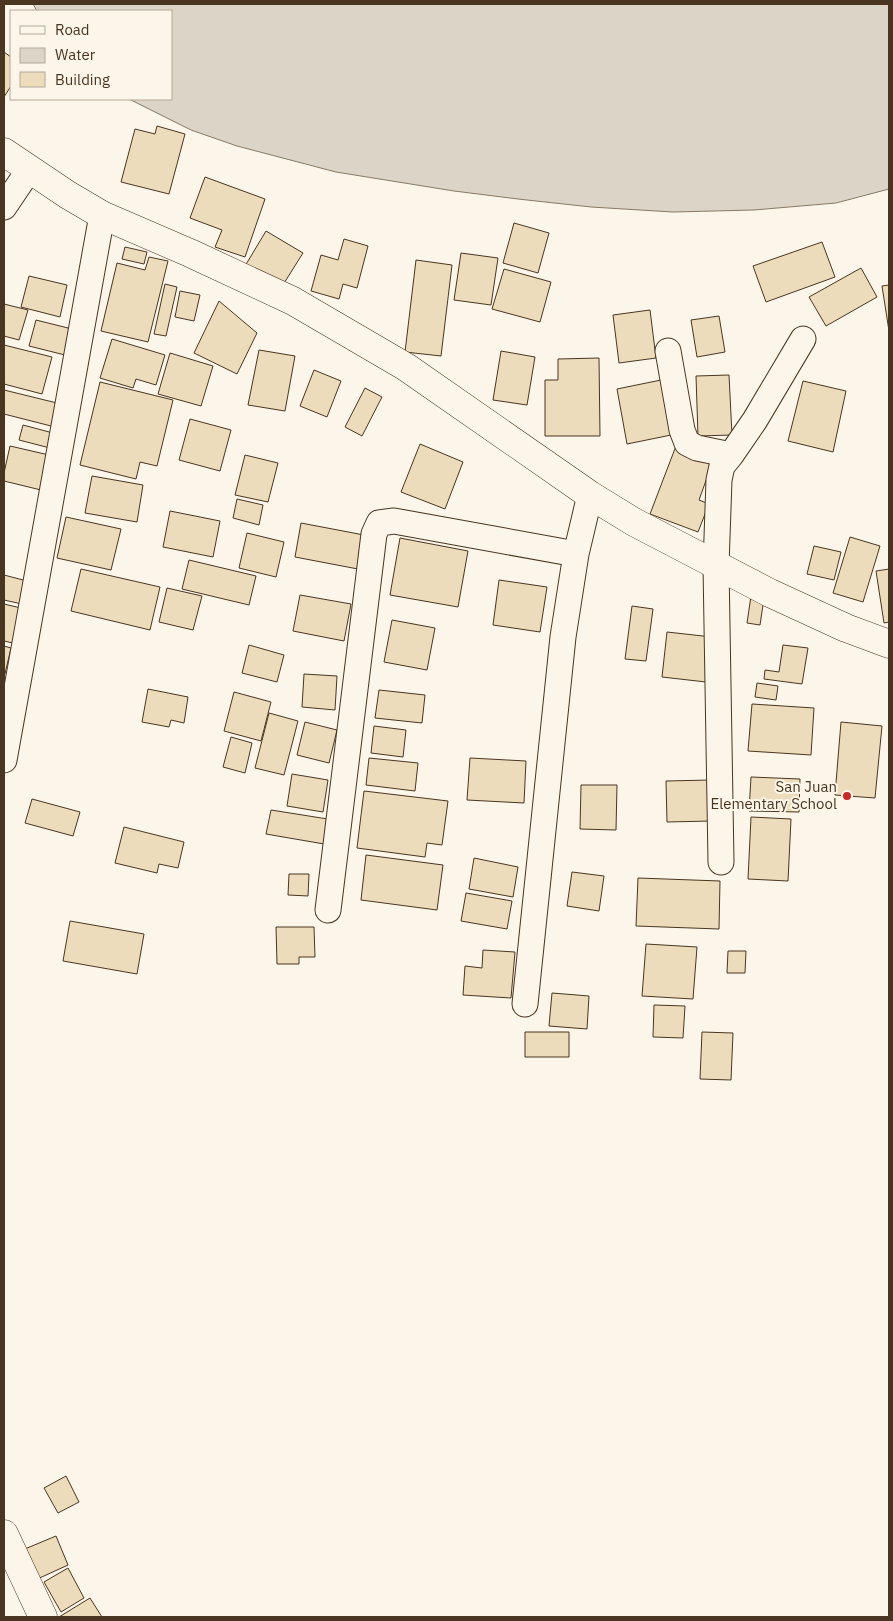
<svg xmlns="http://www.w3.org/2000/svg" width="893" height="1621" viewBox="0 0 893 1621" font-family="'IBM Plex Sans',sans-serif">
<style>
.water{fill:#dcd4c6;stroke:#887966}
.building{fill:#ecdcbc;stroke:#4a3520}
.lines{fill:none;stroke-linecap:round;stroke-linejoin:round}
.street-casing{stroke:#4a3520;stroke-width:27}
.secondary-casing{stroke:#4a3520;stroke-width:29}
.street{stroke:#fbf6e9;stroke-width:25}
.secondary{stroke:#fbf6e9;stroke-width:28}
.poi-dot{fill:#c62828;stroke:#fbf6e9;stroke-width:2}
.labels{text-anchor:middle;stroke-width:4;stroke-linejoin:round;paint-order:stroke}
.poi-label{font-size:15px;fill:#4a3520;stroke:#fbf6e9;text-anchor:end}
</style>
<rect width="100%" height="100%" fill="#fbf6e9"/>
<path class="water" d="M33 4H889V189L836 203 754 210 673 212 591 207 518 199 454 191 336 172 237 146 191 130 129 99H171V11H37Z"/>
<path class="building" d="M4 52 11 57V86L4 97Z
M157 126 185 134 169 194 121 182 135 129 155 134Z
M205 177 265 199 245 257 215 247 222 230 190 218Z
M514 223 549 233 538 273 503 263Z
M266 231 303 253 281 288 245 266Z
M344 239 368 246 357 288 343 284 339 299 311 291 321 255 338 260Z
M822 242 835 277 766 302 753 266Z
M125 247 147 252 144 264 122 259Z
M461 253 498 258 491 305 454 300Z
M149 257 168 261 148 342 101 331 117 263 145 270Z
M416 260 452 265 441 356 405 352Z
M861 268 877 297 826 326 809 297Z
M504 269 551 282 540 322 492 309Z
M29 276 67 285 60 317 21 307Z
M165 284 177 287 166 336 154 334Z
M889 285V331L882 286Z
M180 291 200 295 194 321 175 317Z
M219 301 257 333 237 374 194 353Z
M4 304 28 310 19 340 4 336Z
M650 310 656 358 619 363 613 315Z
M719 316 725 352 697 357 691 320Z
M36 320 76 330 69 356 29 346Z
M112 339 165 355 156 385 136 379 133 388 100 378Z
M4 345 52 357 42 394 4 384Z
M259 350 295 356 285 411 248 405Z
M501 351 535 357 527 405 493 400Z
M170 353 213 366 201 406 158 394Z
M599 358 600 436H545V380H558V359Z
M314 370 341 381 327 417 300 406Z
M729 375 732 435 698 436 696 376Z
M666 379 676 434 627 444 617 389Z
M803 381 846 391 833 452 788 441Z
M100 382 173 400 157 466 140 462 136 479 80 465Z
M365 388 382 397 362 436 345 427Z
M4 390 61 404 55 427 4 414Z
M190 419 231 430 220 471 179 460Z
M23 425 53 433 50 448 19 440Z
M420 444 463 462 445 509 401 492Z
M10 446 49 455 41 490 4 481V473Z
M676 446 713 461 699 500 709 504 698 532 650 514Z
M245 455 278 463 268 502 235 495Z
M92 476 143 485 137 522 85 513Z
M237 499 263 505 259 525 233 518Z
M170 511 220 521 213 557 163 547Z
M66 517 121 529 111 570 57 558Z
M301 523 364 535 358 569 295 557Z
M247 533 284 542 276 577 239 568Z
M850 537 880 546 863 602 833 593Z
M400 538 468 551 458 607 390 595Z
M814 546 841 552 834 580 807 574Z
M189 560 256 576 249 605 182 589Z
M81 569 160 587 150 630 71 611Z
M889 569V622L884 623 876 571Z
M4 575 27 581 22 604 4 600Z
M499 580 547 587 540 632 493 625Z
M167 588 202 596 193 630 159 622Z
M300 595 351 604 344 641 293 631Z
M751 596 764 598 760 625 747 623Z
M4 604 25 609 17 644 4 641Z
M632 606 653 609 646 661 625 659Z
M392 620 435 628 427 670 384 662Z
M667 632 712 637 706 682 662 677Z
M249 645 284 655 277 682 242 673Z
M783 645 808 648 802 684 764 679 765 670 779 672Z
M4 646 11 648 4 678Z
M304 674 337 676 335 710 302 707Z
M757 683 778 686 776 700 755 697Z
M148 689 188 697 184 723 171 720 169 727 142 722Z
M379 690 425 695 422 723 375 718Z
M234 692 271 702 261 741 224 731Z
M752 704 814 708 811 755 748 751Z
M269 713 298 721 284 775 255 768Z
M305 722 337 730 329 763 297 755Z
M841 722 882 726 875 798 835 795Z
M374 726 406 730 403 757 371 753Z
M231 737 252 743 245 773 223 767Z
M369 758 418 763 415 791 366 785Z
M470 758 526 761 524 803 467 800Z
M292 774 328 780 323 812 287 806Z
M751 777 800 779 799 812 749 811Z
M710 780 711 821 667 822 666 781Z
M581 785H617L616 830 580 829Z
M364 791 448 801 442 845 427 843 425 857 357 848Z
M32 799 80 812 73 836 25 823Z
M271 810 334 820 330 845 266 834Z
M751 817 791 819 788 881 748 879Z
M124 827 184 842 178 868 159 864 157 873 115 863Z
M366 855 443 865 437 910 361 900Z
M474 858 518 867 513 897 469 889Z
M572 872 604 876 599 911 567 906Z
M289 874H309L308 896 288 895Z
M638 878 720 881 719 929 636 926Z
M466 893 512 901 507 929 461 921Z
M70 921 144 934 137 974 63 961Z
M276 927H314L315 957H299V964H277Z
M646 944 697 947 693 999 642 996Z
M483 950 515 952 511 998 463 995 465 966 482 968Z
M728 951H746L745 973H727Z
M552 993 589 996 587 1029 549 1026Z
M654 1005 685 1006 683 1038 653 1037Z
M525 1032H569V1057H525Z
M702 1032 733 1033 731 1080 700 1079Z
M66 1476 79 1502 58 1513 44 1488Z
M56 1536 68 1565 33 1581 20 1551Z
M68 1568 84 1598 61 1612 44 1582Z
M90 1598 102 1617H59Z"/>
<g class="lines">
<g class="street-casing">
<path id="street" d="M4 207 29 170
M668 351 682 430 687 443 697 448 731 455
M4 760 102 215
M721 862 716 566 719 480 722 466 731 455 755 420 803 339
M328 910 374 534 379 523 394 521 576 554
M525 1004 563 637 576 554 590 495"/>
</g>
<g class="secondary-casing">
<path id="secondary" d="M4 152 68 195 102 215 190 253 293 301 406 367 590 495 634 522 770 593 846 628 889 644
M4 1534 43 1617"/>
</g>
<use href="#street" class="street"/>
<use href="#secondary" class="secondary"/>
</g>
<circle class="poi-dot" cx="847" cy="796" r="5"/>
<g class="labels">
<g class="poi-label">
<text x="837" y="792">San Juan<tspan x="837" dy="17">Elementary School</tspan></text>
</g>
</g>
<rect width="893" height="1621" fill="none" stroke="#4a3520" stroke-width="10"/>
<rect x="10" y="10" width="162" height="90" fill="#fbf6e9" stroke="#b4a999"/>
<rect x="20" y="26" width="25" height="8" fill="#fbf6e9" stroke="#b4a999"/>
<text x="55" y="35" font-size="15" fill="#4a3520">Road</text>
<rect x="20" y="48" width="25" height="15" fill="#dcd4c6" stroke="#b4a999"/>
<text x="55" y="60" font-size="15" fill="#4a3520">Water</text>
<rect x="20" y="72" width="25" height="15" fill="#ecdcbc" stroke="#b4a999"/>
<text x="55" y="85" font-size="15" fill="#4a3520">Building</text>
</svg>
